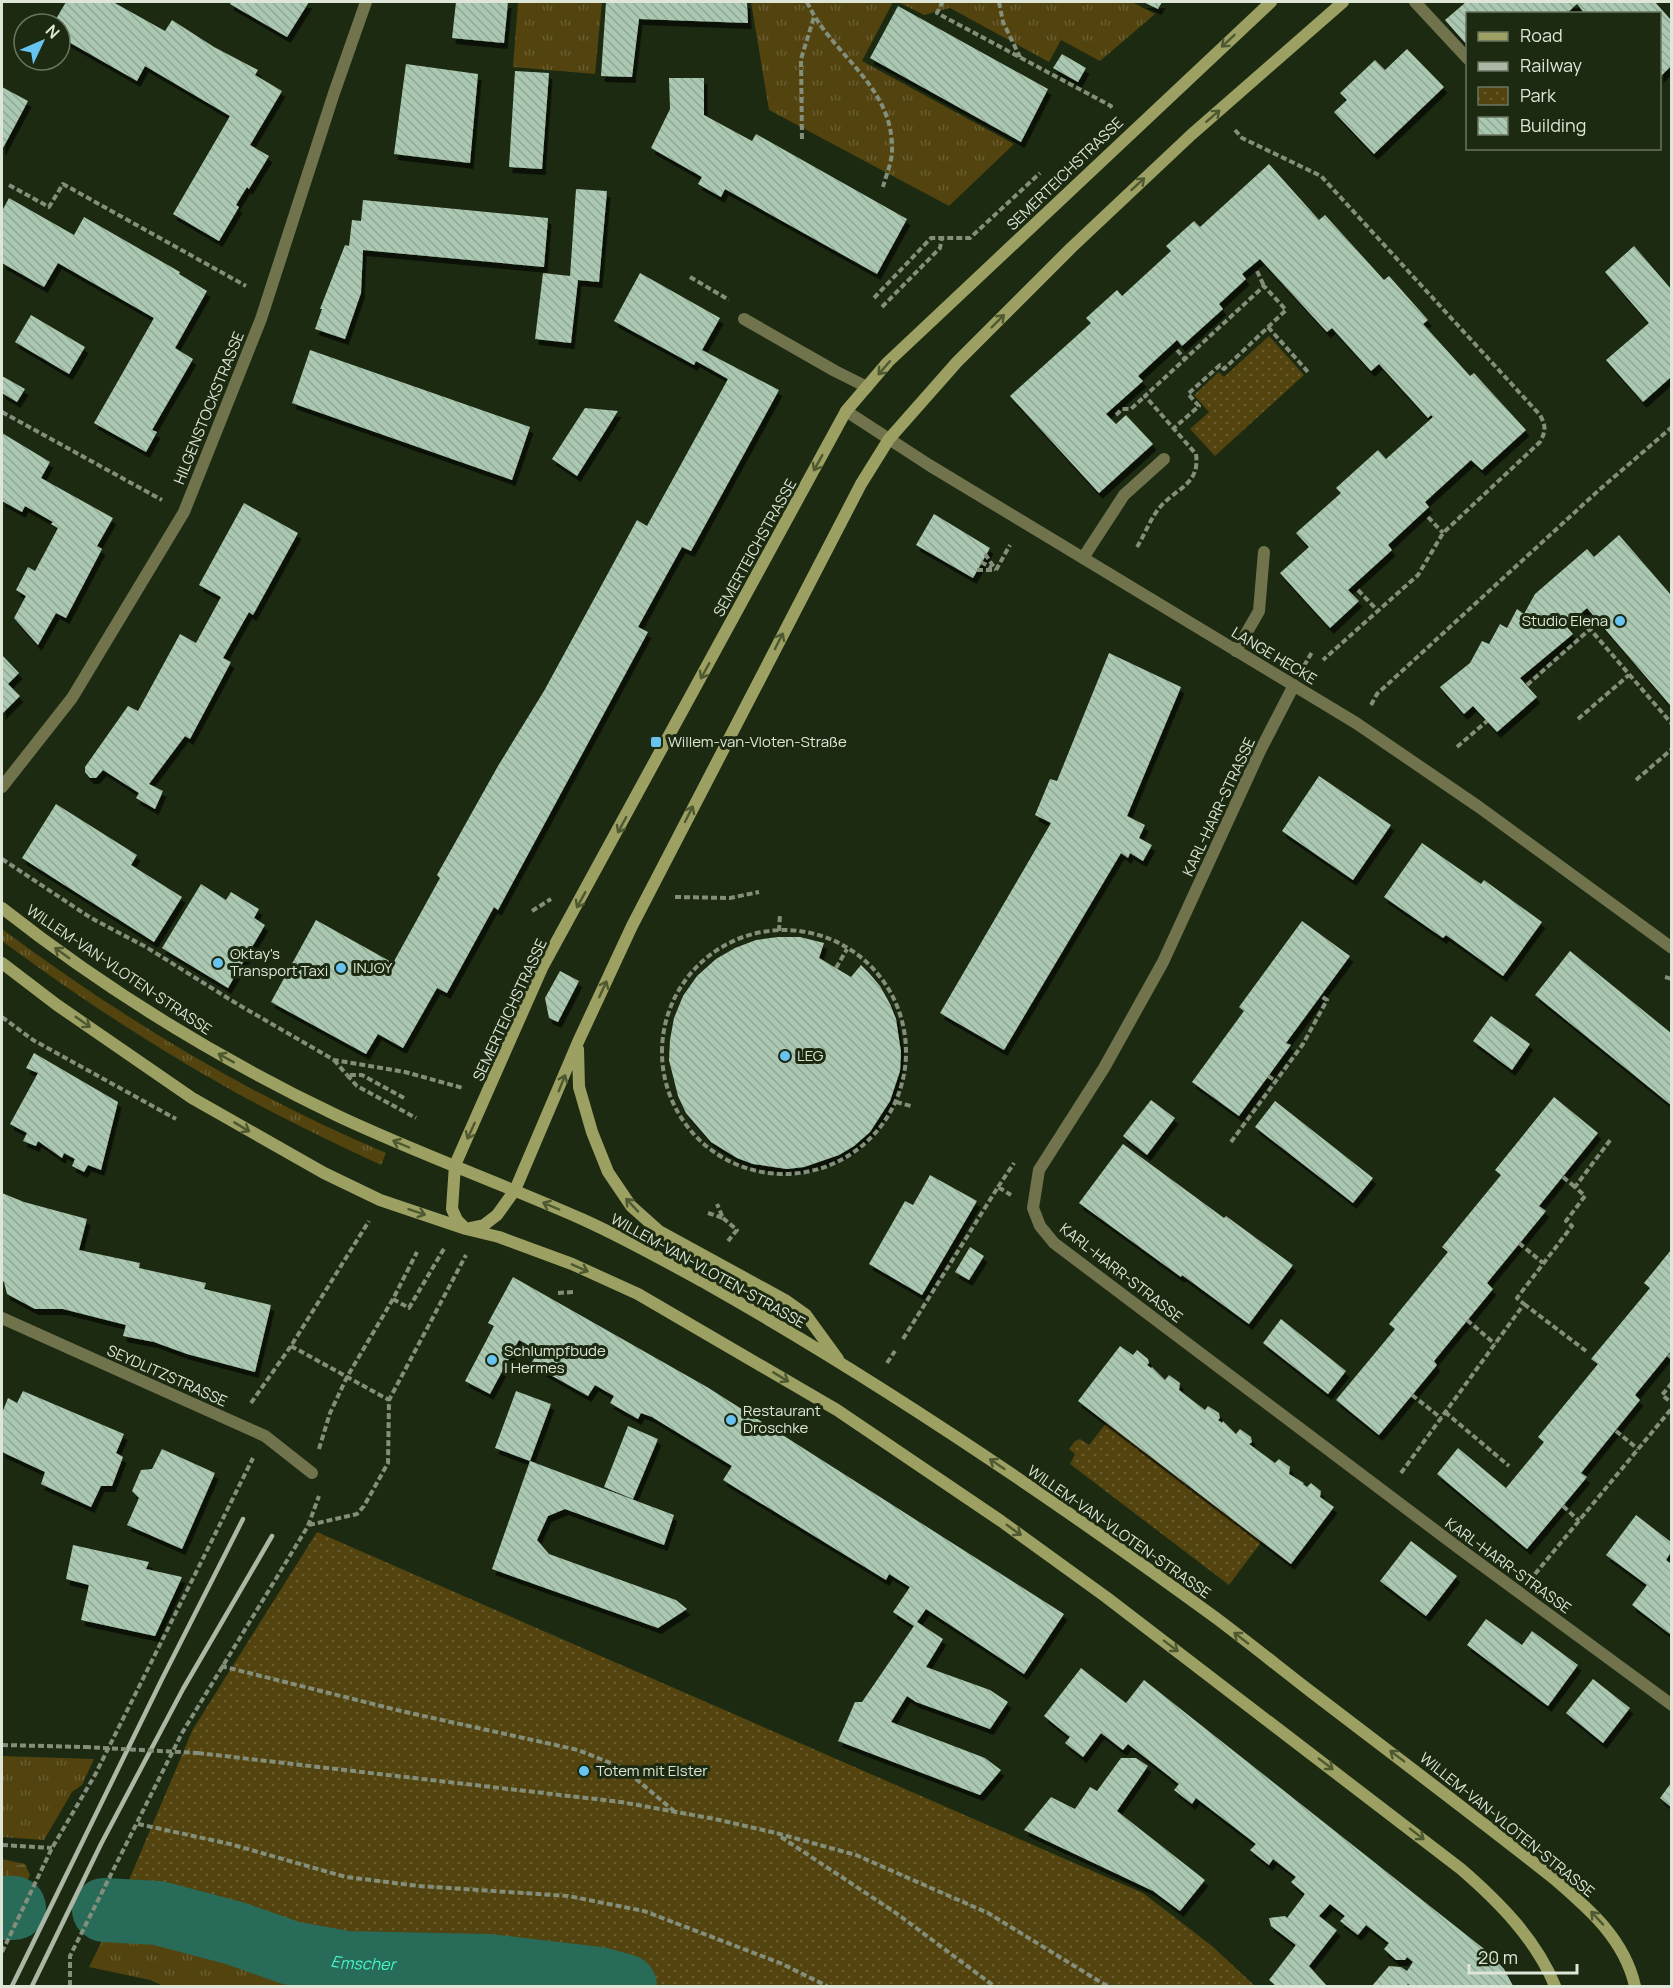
<svg xmlns="http://www.w3.org/2000/svg" width="1673" height="1988" viewBox="0 0 1673 1988" font-family="Manrope,sans-serif">
<style>
.grass{fill:url(#grass-tufts)}
.wetland{fill:url(#wetland-marsh)}
.park{fill:url(#park-dots)}
.lines{fill:none;stroke-linecap:round;stroke-linejoin:round}
.river{stroke:#296b59;stroke-width:64}
.building{fill:url(#building-back-hatch);filter:url(#shadow)}
.path{stroke:#838f7b;stroke-width:4;stroke-dasharray:6 3;stroke-linecap:butt}
.service{stroke:#71734d;stroke-width:12}
.minor{stroke:#71734d;stroke-width:12}
.secondary{stroke:#9ca062;stroke-width:12}
.rail{stroke:#adb7a5;stroke-width:4.5}
.path-bridge{stroke:#838f7b;stroke-width:4;stroke-dasharray:6 3;stroke-linecap:butt}
.oneway{stroke:#4f5931}
.poi-dot{fill:#69c3f1;stroke:#1c2a11;stroke-width:2}
.labels{text-anchor:middle;stroke-width:6;stroke-linejoin:round;paint-order:stroke}
.street-label{font-size:15px;fill:#dde6d7;stroke:#1c2a11}
.poi-label{font-size:15px;fill:#dde6d7;stroke:#1c2a11;text-anchor:start}
.water-label{font-size:16px;font-style:italic;fill:#47f7cb;stroke:#1c2a11}
</style>
<defs>
<pattern id="grass-tufts" width="24" height="20" patternUnits="userSpaceOnUse" patternTransform="scale(1.5)"><rect width="24" height="20" fill="#52430f"/><path d="M3 7l-1-3M5 7V3M7 7l1-3M15 17l-1-3M17 17v-4M19 17l1-3" fill="none" stroke="#6a5e31"/></pattern>
<pattern id="wetland-marsh" width="20" height="14" patternUnits="userSpaceOnUse" patternTransform="scale(1.5)"><rect width="20" height="14" fill="#52430f"/><path d="M1 5h8M5 5V1M11 12h8M15 12V8" fill="none" stroke="#6a5e31"/></pattern>
<pattern id="park-dots" width="8" height="8" patternUnits="userSpaceOnUse" patternTransform="scale(1.5)"><rect width="8" height="8" fill="#52430f"/><path d="M2 2h.1M6 6h.1" fill="none" stroke="#6a5e31" stroke-width="1.8" stroke-linecap="round"/></pattern>
<pattern id="building-back-hatch" width="6" height="6" patternUnits="userSpaceOnUse" patternTransform="scale(1.5)"><rect width="6" height="6" fill="#abc9b2"/><path d="M-1 5l2 2M0 0l6 6M5-1l2 2" fill="none" stroke="#91a896"/></pattern>
<filter id="shadow"><feDropShadow dx="3.5" dy="6" stdDeviation="0" flood-color="#0009"/></filter>
</defs>
<rect width="100%" height="100%" fill="#1c2a11"/>
<path class="grass" d="M518 2H602L595 74 513 67Z
M751 2H893L862 61 1014 144 949 206 769 110Z
M898 2H1132L1155 14 1100 61 1061 40 1049 62 950 8 924 15Z
M2 929C122 1018 248 1095 386 1153L381 1165C326 1139 271 1113 219 1083 143 1040 71 992 2 941Z
M2 1756 94 1759 82 1785 72 1792 44 1840 2 1837Z
M109 1927 570 1966 660 1986H163L150 1980 89 1967Z"/>
<path class="wetland" d="M2 1859 25 1864 30 1875 2 1932Z"/>
<path class="park" d="M1269 336 1304 375 1215 456 1190 429 1209 412 1194 395 1219 372 1224 377Z
M1107 1422 1262 1541 1229 1585 1070 1464 1075 1454 1069 1449 1075 1441 1080 1439 1089 1445Z
M317 1532 1143 1893 1212 1946 1255 1986H657L570 1966 109 1927 193 1729Z"/>
<g class="lines">
<g class="river">
<path d="M2 1908H14"/>
<path id="s1" d="M104 1910 158 1913 234 1933 291 1953 346 1963 489 1966 600 1979 625 1986"/>
</g>
</g>
<path class="building" d="M66 2H113L165 31 172 20 214 47 258 70 255 75 282 91 250 145 269 156 249 189 247 187 242 195 236 205 239 207 219 241 173 214 230 116 145 66 137 81 60 37V24H53Z
M231 2H309L287 37 230 4Z
M456 2H508L504 43 452 38Z
M606 2H747L748 23 639 19 632 77 601 76Z
M1143 2H1162L1158 9Z
M1466 2H1655L1671 20V66L1660 77V14H1585L1577 4 1566 14H1467V45L1445 20Z
M898 6 1048 89 1021 142 870 58Z
M1407 49 1444 87 1374 154 1334 112 1347 100 1340 93 1375 60 1385 70Z
M1062 54 1086 68 1078 82 1053 68Z
M406 64 478 74 470 163 394 154Z
M515 71 549 73 542 169 509 167Z
M669 78H704V115L752 141 756 134 907 219 877 274 725 189 721 197 698 184 702 177 651 148 670 109Z
M2 87 28 101 2 150Z
M1269 164 1319 220 1325 215 1384 280 1389 276 1428 320 1423 324 1470 376 1474 373 1482 382 1526 430 1482 470 1471 460 1425 502 1429 507 1388 545 1392 550 1348 590 1359 601 1330 628 1280 573 1309 547 1296 533 1341 493 1336 488 1378 450 1386 459 1433 417 1431 415 1428 418 1379 364 1371 371 1332 328 1327 332 1260 259 1242 274 1246 279 1219 304 1223 309 1182 346 1177 340 1138 376 1143 381 1106 414 1116 424 1126 415 1153 444 1099 493 1010 396 1091 323 1086 318 1117 290 1122 296 1171 251 1166 246 1194 221 1200 227Z
M576 189 607 191 599 282 578 280 571 343 535 339 543 273 570 276Z
M9 198 74 235 84 217 180 272 179 274 207 291 175 348 193 359 152 430 157 432 146 452 94 423 154 318 58 263 44 287 2 263V211Z
M363 200 548 218 544 267 363 250 361 293 345 339 315 329 322 309H320L345 245 349 246 352 220 361 221Z
M1634 246 1671 289V377L1643 402 1606 360 1649 323 1605 272Z
M640 273 720 318 702 350 779 390 691 551 682 547 661 585 638 627 648 632 498 910 494 907 447 993 437 988 403 1048 378 1034 366 1054 271 1002 316 920 393 963 440 878 437 875 498 766 544 691 637 520 647 526 728 379 696 361 694 365 614 321Z
M31 315 85 347 69 374 15 342Z
M310 350 530 427 512 480 292 403Z
M2 376 25 389 17 402 2 393Z
M585 408 618 411 577 476 552 459Z
M2 433 50 462 41 478 113 518 97 546 102 549 66 618 56 613 38 645 14 618 26 596 16 590 28 567 35 571 58 528 51 524 53 522 25 506 22 512 2 501Z
M244 503 298 533 253 615 249 612 223 658 231 662 190 739 185 736 149 784 163 791 155 809 136 798 139 793 103 770 96 778H90L85 772V767L128 706 138 711 180 634 196 643 221 597 199 585Z
M934 514 990 548 973 578 916 545Z
M1619 535 1671 595V706L1587 608 1566 626 1573 634 1520 678 1537 697 1497 732 1473 706 1464 714 1440 687 1470 663 1482 641 1489 644 1500 624 1507 628 1517 609 1524 614 1535 594 1558 574 1587 549 1594 557Z
M1109 653 1181 687 1127 816 1145 825 1139 838 1152 845 1143 861 1130 853 1128 858 1121 853 1004 1050 940 1013 1051 823 1035 815 1050 779 1057 781Z
M2 655 19 673 8 684 20 696 2 714Z
M1319 776 1391 825 1353 880 1282 831Z
M56 804 137 855 131 865 182 897 154 942 22 858Z
M1422 843 1481 884 1484 880 1542 922 1503 976 1446 935 1443 938 1384 897Z
M201 884 226 900 231 892 259 909 254 918 265 925 228 988 162 948Z
M1302 921 1350 956 1286 1043 1291 1045 1239 1116 1192 1082 1244 1011 1239 1007Z
M778 937H800L824 943 819 958 851 977 861 965 869 973 880 986 890 1004 896 1019 901 1052 900 1071 890 1101 870 1132 854 1146 839 1155 804 1167 787 1169 753 1164 737 1158 711 1142 686 1113 678 1096 669 1060 670 1040 674 1018 683 996 697 976 716 959 735 948 756 940Z
M1570 951 1671 1033V1105L1535 995Z
M560 971 579 981 558 1022 549 1018 545 998Z
M1491 1016 1530 1044 1512 1070 1473 1041Z
M34 1053 118 1102 101 1170 88 1165 84 1172 72 1166 75 1159 64 1153 62 1158 38 1141 36 1146 23 1141 27 1133 10 1124 38 1073 26 1068Z
M1554 1097 1598 1133 1539 1206 1546 1211 1487 1283 1493 1289 1434 1361 1437 1365 1379 1435 1336 1400 1395 1329 1389 1324 1448 1252 1442 1247 1501 1175 1495 1170Z
M1151 1100 1175 1118 1147 1155 1123 1136Z
M1275 1101 1373 1178 1353 1203 1255 1127Z
M1123 1144 1224 1218 1226 1216 1293 1265 1249 1324 1182 1275 1181 1277 1079 1203Z
M930 1175 977 1201 922 1295 869 1264 905 1201 913 1205Z
M2 1193 24 1202 87 1219 79 1250 140 1263 139 1268 206 1283 204 1289 271 1305 255 1372 187 1354 154 1342 123 1336 126 1325 63 1309H35L7 1294 4 1282 2 1281Z
M970 1247 984 1256 969 1280 955 1272Z
M1671 1250V1351L1635 1395 1640 1400 1581 1473 1587 1477 1527 1549 1437 1474 1458 1448 1506 1488 1544 1442 1538 1437 1598 1364 1591 1359 1650 1288 1644 1283Z
M513 1277 707 1387 1064 1614 1024 1674 926 1609 917 1622 943 1639 926 1667 990 1690 1008 1702 990 1729 916 1702 907 1696 891 1722 985 1758 1001 1770 980 1795 838 1741 855 1702H862L914 1626 893 1612 910 1587 889 1574 886 1580 723 1480 732 1466 652 1417 641 1413 638 1419 610 1403 614 1396 595 1385 588 1396 531 1364 538 1351 519 1340 490 1394 465 1381 494 1326 488 1323Z
M1281 1319 1346 1371 1328 1394 1263 1343Z
M1120 1346 1133 1355 1137 1350 1148 1359 1149 1363 1147 1365 1151 1368 1152 1367 1165 1380 1169 1375 1180 1383 1179 1390 1205 1410 1208 1406 1219 1413 1220 1418 1218 1420 1222 1423 1223 1421 1236 1434 1240 1429 1251 1437 1252 1442 1249 1444 1275 1463 1279 1459 1290 1467 1289 1474 1304 1483 1303 1484 1307 1487 1311 1483 1321 1491 1320 1497 1334 1507 1291 1564 1078 1401Z
M23 1391 124 1434 116 1453 123 1457 112 1486H101L91 1507 41 1484 45 1472 2 1452V1413L8 1398 17 1403Z
M516 1391 551 1404 530 1461 495 1448Z
M628 1426 658 1439 633 1499 604 1487Z
M162 1449 215 1473 182 1549 127 1525 139 1498 132 1491 141 1470 152 1469Z
M530 1461 674 1515 664 1545 565 1509 548 1516 537 1540 549 1554 676 1600 687 1609 658 1628 492 1569Z
M1636 1515 1671 1542V1552L1666 1560 1671 1564V1631L1670 1634 1632 1605 1647 1585 1606 1555Z
M1411 1541 1457 1576 1426 1616 1380 1581Z
M73 1545 149 1562 146 1569 182 1577 155 1636 81 1620 89 1585 66 1579Z
M1486 1619 1522 1645 1532 1631 1578 1665 1548 1706 1467 1645Z
M1081 1668 1126 1703 1144 1680 1488 1952 1504 1969 1513 1986H1411L1408 1984 1406 1986H1372L1389 1966 1401 1967 1407 1971 1413 1962 1407 1957 1405 1960H1396L1384 1949 1389 1943 1366 1925 1358 1935 1340 1921 1345 1916 1330 1904 1319 1916 1337 1930 1309 1966 1327 1986H1276L1269 1980 1296 1945 1271 1926 1269 1918 1285 1916 1287 1918 1305 1894 1291 1882 1296 1877 1273 1859 1269 1865 1250 1850 1256 1844 1196 1798 1192 1804 1174 1790 1179 1784 1128 1744 1123 1750 1101 1733 1083 1757 1065 1743 1070 1737 1044 1716Z
M1593 1679 1630 1708 1603 1743 1566 1713Z
M1121 1758H1136L1148 1766 1117 1811 1205 1880 1180 1911 1153 1891 1024 1830 1051 1797 1075 1809 1090 1787 1097 1791Z
M1671 1783V1807L1660 1798Z"/>
<g class="lines">
<path class="path" d="M807 2C831 55 894 85 892 151 892 162 886 175 883 187
M940 2 942 3 937 13 1111 106 1107 109
M999 2 1003 22 1020 57
M1235 130 1242 138 1321 176 1540 415C1546 426 1546 431 1540 442L1443 533 1418 575 1323 660
M802 139 801 59 814 17
M9 185 49 207 63 184 246 286
M1257 271 1264 286
M690 277 729 300
M874 298 931 238H970L1040 173
M882 307 940 248 942 237
M1268 327 1308 372
M1177 350 1185 359
M2 412 162 500
M1116 415 1122 409H1131L1145 396
M1428 517 1443 533
M1137 547C1145 534 1151 517 1161 506 1178 487 1200 484 1196 454L1145 396 1264 286 1286 310 1224 369 1220 365 1188 394 1199 406 1173 429
M985 554 996 570
M981 562 992 568
M977 570H995
M996 570 1010 545
M1358 590 1378 611
M1304 666 1312 652
M1527 685 1590 629 1672 724
M1371 705 1377 694 1599 490 1672 427
M1578 719 1629 675
M1457 747 1487 721
M1636 780 1672 749
M2 859 91 918 146 947 234 1002 334 1060 405 1072 463 1088
M675 897 730 898 759 892
M532 911 551 899
M662 1052a122 122 0 1 1 244 0a122 122 0 1 1-244 0Z
M779 931 780 914
M836 968 847 949
M1665 977 1672 979
M2 1017 33 1040 176 1119
M334 1060 347 1075
M1268 1076 1276 1081
M404 1098 362 1075H347L357 1086 416 1118
M896 1102 911 1106
M1231 1142 1303 1044 1327 1000 1321 996
M1563 1177 1575 1187
M998 1187 1014 1163
M708 1213 723 1218 717 1204
M723 1218 737 1230 728 1241
M1519 1243 1543 1263
M558 1293 573 1292
M393 1299 409 1308 445 1247
M1524 1304 1586 1351
M1467 1320 1495 1344
M903 1339 998 1187 1011 1195
M291 1346 389 1400
M1668 1355 1672 1358
M887 1363 895 1351
M1672 1383 1662 1395 1672 1403
M1412 1395 1441 1418
M251 1403 291 1346 369 1221
M1445 1412 1509 1466
M1616 1431 1638 1449
M319 1449 330 1413 347 1377 393 1299 417 1252
M1401 1473 1524 1304 1517 1298 1572 1226 1566 1221 1585 1196 1575 1187 1611 1139
M1563 1506 1579 1521
M309 1525 357 1514 364 1506 388 1463 389 1400 466 1255
M1535 1574 1672 1408
M221 1666 401 1711 578 1750 623 1768 674 1811
M2 1745 85 1747
M198 1753 621 1802 715 1819 776 1833 856 1855 988 1913 1107 1986
M138 1824 230 1844 346 1877 419 1886 568 1896 644 1911 780 1963 827 1986
M781 1837 896 1913 994 1986
M2 1845 52 1848
M2 1952 52 1848 95 1775 253 1458
M70 1986V1956L182 1733 308 1526 319 1496"/>
<path class="service" d="M1415 2 1468 59
M744 319 835 371 867 387
M1083 558 1124 495 1164 459
M1236 651 1259 611 1264 552"/>
<path class="minor" d="M846 411 929 465 1356 723 1479 807 1672 948
M1294 685 1260 751 1163 962 1104 1068 1039 1170 1033 1208 1040 1226 1054 1243 1460 1549 1672 1705
M2 787 72 698 184 512 261 319 334 93 366 2
M2 1318 265 1436 312 1473"/>
<path class="secondary" d="M2 908C106 990 219 1059 338 1116 419 1154 503 1184 584 1220 626 1239 667 1262 707 1284 884 1384 1052 1498 1216 1618 1248 1642 1279 1667 1310 1691 1391 1753 1472 1814 1552 1877 1588 1908 1624 1938 1635 1986
M2 963 57 1005 192 1098 324 1173 380 1200 466 1229 499 1237 572 1264 638 1294 837 1410 1001 1521 1106 1597 1461 1869C1499 1902 1536 1939 1555 1986
M578 1049 579 1087 592 1132 608 1172 631 1206 659 1231 785 1300 806 1315 838 1359
M465 1228 457 1220 452 1209 455 1165 542 968 846 411 888 362 1271 2
M470 1228 484 1225 497 1215 515 1190 578 1042 632 926 861 484 889 439 957 362 1071 248 1191 135 1343 2"/>
<path class="rail" d="M12 1986 162 1679 243 1519
M32 1986 101 1844 183 1689 272 1536"/>
<path class="path-bridge" d="M85 1747 198 1753"/>
</g>
<defs><path id="oneway-shaft" d="M-6 0H5M1.5-3L5.5 0L1.5 3" fill="none" stroke-width="1.6" stroke-linecap="round" stroke-linejoin="round" transform="scale(1.5)"/></defs>
<g class="oneway">
<use href="#oneway-shaft" transform="translate(1228 41) rotate(137)"/>
<use href="#oneway-shaft" transform="translate(1213 116) rotate(-41)"/>
<use href="#oneway-shaft" transform="translate(1138 184) rotate(-43)"/>
<use href="#oneway-shaft" transform="translate(998 321) rotate(-45)"/>
<use href="#oneway-shaft" transform="translate(884 368) rotate(131)"/>
<use href="#oneway-shaft" transform="translate(818 463) rotate(119)"/>
<use href="#oneway-shaft" transform="translate(779 641) rotate(-63)"/>
<use href="#oneway-shaft" transform="translate(705 671) rotate(119)"/>
<use href="#oneway-shaft" transform="translate(689 814) rotate(-63)"/>
<use href="#oneway-shaft" transform="translate(622 825) rotate(118)"/>
<use href="#oneway-shaft" transform="translate(581 900) rotate(119)"/>
<use href="#oneway-shaft" transform="translate(62 953) rotate(-144)"/>
<use href="#oneway-shaft" transform="translate(603 989) rotate(-65)"/>
<use href="#oneway-shaft" transform="translate(83 1022) rotate(35)"/>
<use href="#oneway-shaft" transform="translate(226 1058) rotate(-151)"/>
<use href="#oneway-shaft" transform="translate(562 1083) rotate(-68)"/>
<use href="#oneway-shaft" transform="translate(242 1127) rotate(31)"/>
<use href="#oneway-shaft" transform="translate(471 1131) rotate(115)"/>
<use href="#oneway-shaft" transform="translate(401 1144) rotate(-157)"/>
<use href="#oneway-shaft" transform="translate(632 1205) rotate(-133)"/>
<use href="#oneway-shaft" transform="translate(551 1206) rotate(-157)"/>
<use href="#oneway-shaft" transform="translate(417 1212) rotate(19)"/>
<use href="#oneway-shaft" transform="translate(580 1268) rotate(24)"/>
<use href="#oneway-shaft" transform="translate(781 1377) rotate(31)"/>
<use href="#oneway-shaft" transform="translate(997 1464) rotate(-146)"/>
<use href="#oneway-shaft" transform="translate(1014 1530) rotate(36)"/>
<use href="#oneway-shaft" transform="translate(1241 1638) rotate(-142)"/>
<use href="#oneway-shaft" transform="translate(1171 1646) rotate(37)"/>
<use href="#oneway-shaft" transform="translate(1397 1756) rotate(-143)"/>
<use href="#oneway-shaft" transform="translate(1326 1764) rotate(37)"/>
<use href="#oneway-shaft" transform="translate(1417 1834) rotate(38)"/>
<use href="#oneway-shaft" transform="translate(1597 1918) rotate(-133)"/>
</g>
<g class="poi-dot">
<circle cx="1620" cy="621" r="6"/>
<rect x="650" y="736" width="12" height="12" rx="3"/>
<circle cx="218" cy="963" r="6"/>
<circle cx="341" cy="968" r="6"/>
<circle cx="785" cy="1056" r="6"/>
<circle cx="492" cy="1360" r="6"/>
<circle cx="731" cy="1420" r="6"/>
<circle cx="584" cy="1771" r="6"/>
</g>
<g class="labels">
<g class="street-label">
<text transform="translate(1065 174) rotate(-44)" y="5">SEMERTEICHSTRASSE</text>
<text transform="translate(209 408) rotate(-68)" y="5">HILGENSTOCKSTRASSE</text>
<text transform="translate(755 548) rotate(-61)" y="5">SEMERTEICHSTRASSE</text>
<text transform="translate(1274 656) rotate(31)" y="5">LANGE HECKE</text>
<text transform="translate(1219 807) rotate(-65)" y="5">KARL-HARR-STRASSE</text>
<text transform="translate(119 970) rotate(34)" y="5">WILLEM-VAN-VLOTEN-STRASSE</text>
<text transform="translate(510 1010) rotate(-65)" y="5">SEMERTEICHSTRASSE</text>
<text transform="translate(708 1271) rotate(29)" y="5">WILLEM-VAN-VLOTEN-STRASSE</text>
<text transform="translate(1121 1273) rotate(38)" y="5">KARL-HARR-STRASSE</text>
<text transform="translate(167 1376) rotate(24)" y="5">SEYDLITZSTRASSE</text>
<text transform="translate(1119 1532) rotate(35)" y="5">WILLEM-VAN-VLOTEN-STRASSE</text>
<text transform="translate(1508 1566) rotate(36)" y="5">KARL-HARR-STRASSE</text>
<text transform="translate(1507 1825) rotate(39)" y="5">WILLEM-VAN-VLOTEN-STRASSE</text>
</g>
<g class="poi-label">
<text x="1608" y="626" text-anchor="end">Studio Elena</text>
<text x="668" y="747">Willem-van-Vloten-Straße</text>
<text x="230" y="959">Oktay's<tspan x="230" dy="17">Transport Taxi</tspan></text>
<text x="353" y="973">INJOY</text>
<text x="797" y="1061">LEG</text>
<text x="504" y="1356">Schlumpfbude<tspan x="504" dy="17">| Hermes</tspan></text>
<text x="743" y="1416">Restaurant<tspan x="743" dy="17">Droschke</tspan></text>
<text x="596" y="1776">Totem mit Elster</text>
</g>
<g class="water-label">
<text dy="6" stroke="none"><textPath href="#s1" startOffset="266">Emscher</textPath></text>
</g>
</g>
<rect width="1673" height="1988" fill="none" stroke="#dde6d7" stroke-width="6"/>
<rect x="1466" y="12" width="195" height="138" fill="#1c2a11" stroke="#697560" stroke-width="1.5"/>
<rect x="1478" y="32" width="30" height="9" fill="#9ca062" stroke="#697560" stroke-width="1.5"/>
<text x="1520" y="42" font-size="18" fill="#dde6d7">Road</text>
<rect x="1478" y="62" width="30" height="9" fill="#adb7a5" stroke="#697560" stroke-width="1.5"/>
<text x="1520" y="72" font-size="18" fill="#dde6d7">Railway</text>
<rect x="1478" y="87" width="30" height="18" fill="url(#park-dots)" stroke="#697560" stroke-width="1.5"/>
<text x="1520" y="102" font-size="18" fill="#dde6d7">Park</text>
<rect x="1478" y="117" width="30" height="18" fill="url(#building-back-hatch)" stroke="#697560" stroke-width="1.5"/>
<text x="1520" y="132" font-size="18" fill="#dde6d7">Building</text>
<g transform="translate(42 42) rotate(46)"><circle r="28" fill="#1c2a11" stroke="#697560" stroke-width="1.5"/>
<path d="M0-4.5L10 22L0 15L-10 22Z" fill="#69c3f1"/>
<text y="-9" font-size="16" font-weight="bold" text-anchor="middle" fill="#dde6d7">N</text>
</g>
<path d="M1469 1964v9h108v-9" fill="none" stroke="#dde6d7" stroke-width="3"/>
<text x="1478" y="1964" font-size="18" fill="#dde6d7" stroke="#1c2a11" stroke-width="4.5" paint-order="stroke">20 m</text>
</svg>
